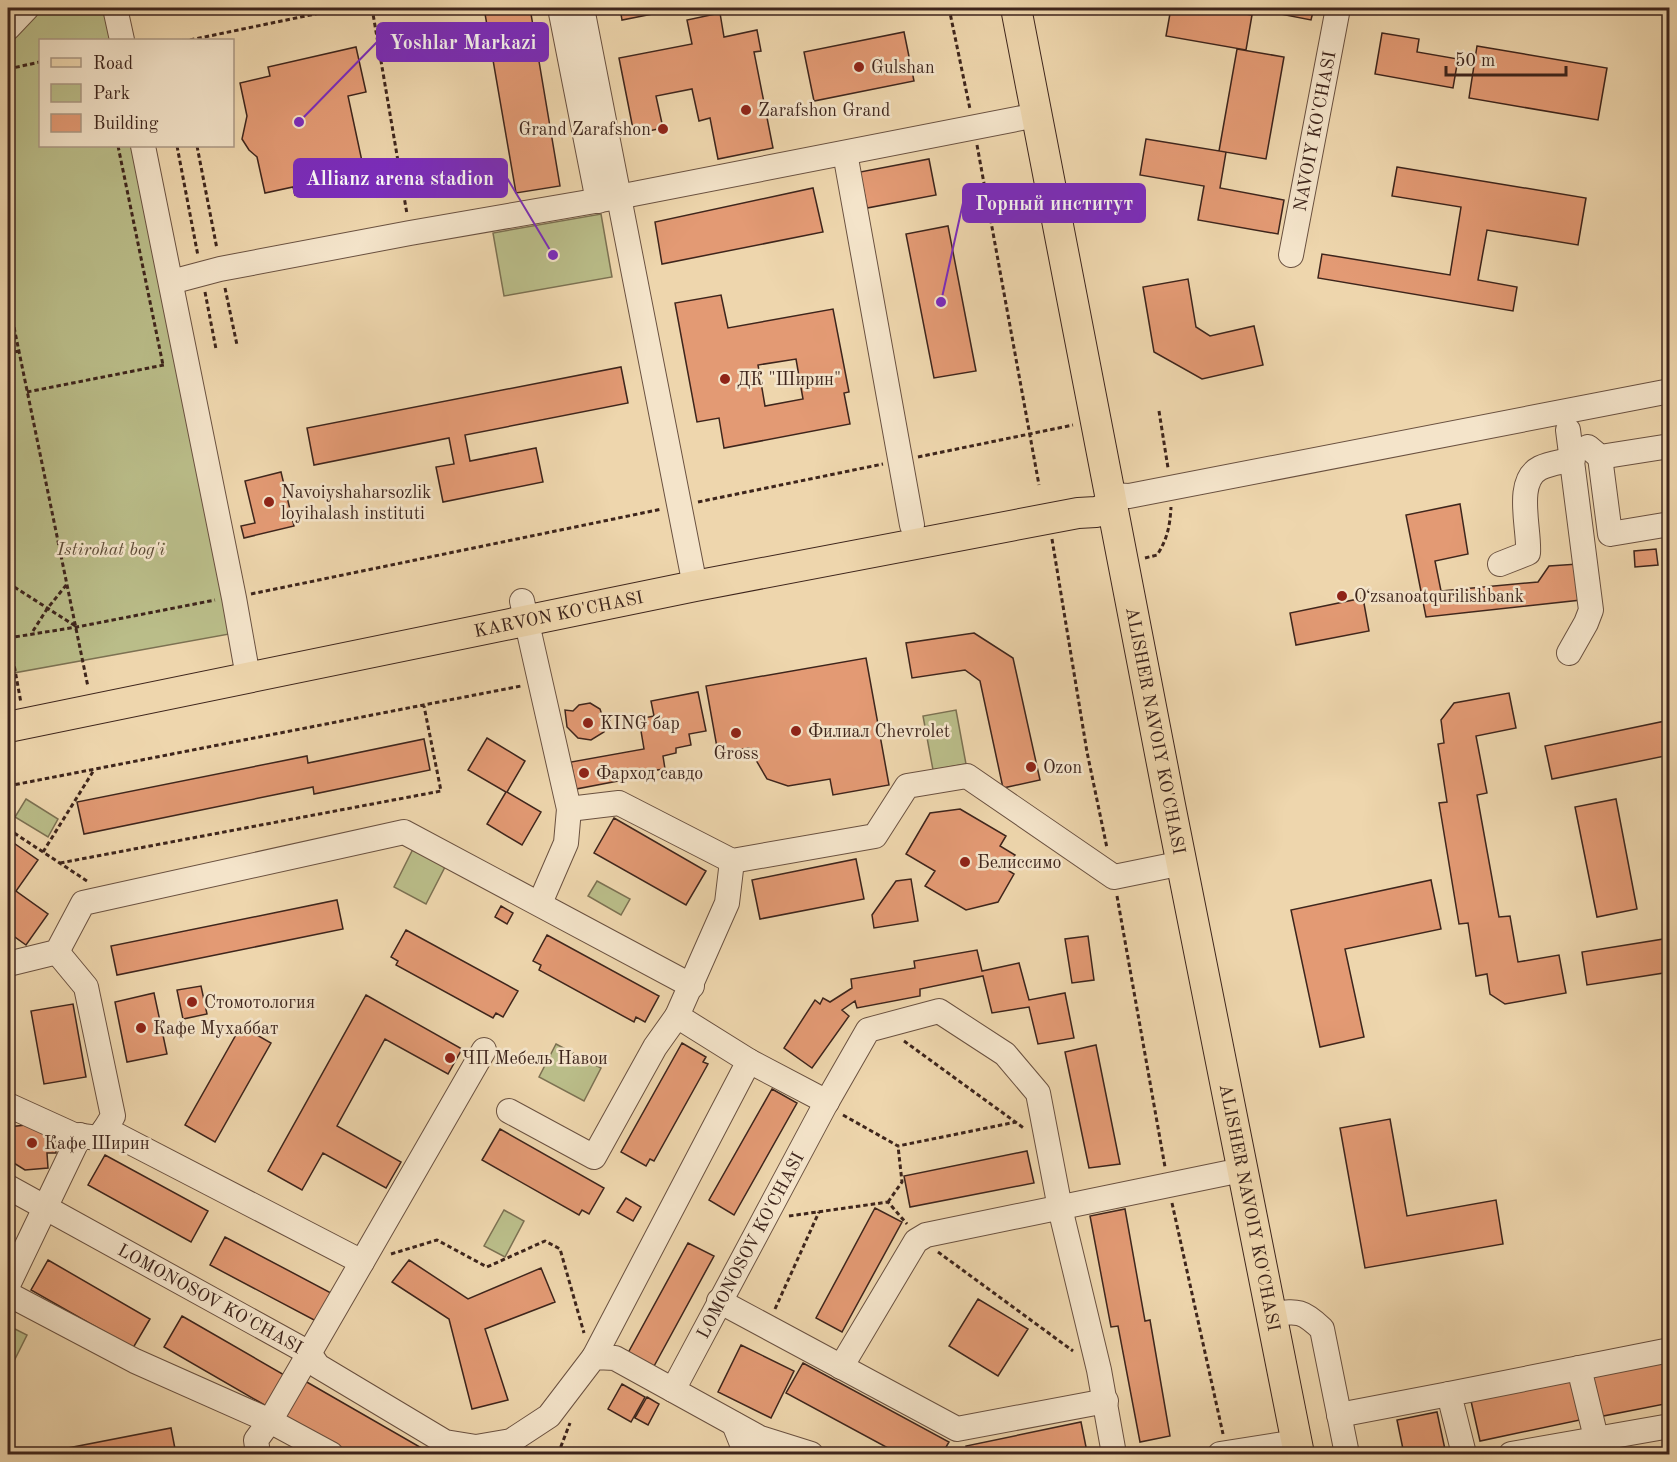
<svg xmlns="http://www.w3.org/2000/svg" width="1677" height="1462" viewBox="0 0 1677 1462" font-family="'Old Standard TT',serif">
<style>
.green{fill:#babd89;stroke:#7c7152;stroke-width:1.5}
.building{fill:#e39a74;stroke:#3e251c;stroke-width:1.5;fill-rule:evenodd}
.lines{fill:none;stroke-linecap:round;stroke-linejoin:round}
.minor-casing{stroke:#6a5140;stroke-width:26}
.major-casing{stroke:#3e251c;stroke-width:32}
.path{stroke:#3e251c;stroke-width:3;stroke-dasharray:4.5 3;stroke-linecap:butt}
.minor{stroke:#f4e4ca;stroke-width:24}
.major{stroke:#eed6ad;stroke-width:30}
.poi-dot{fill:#8f2418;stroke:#f4e4ca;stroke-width:2}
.labels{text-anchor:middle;stroke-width:5;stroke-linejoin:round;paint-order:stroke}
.poi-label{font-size:18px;fill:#3e251c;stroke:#f4e4ca;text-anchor:start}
.street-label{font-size:18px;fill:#3e251c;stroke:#f4e4ca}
.park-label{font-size:18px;font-style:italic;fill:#5d4b37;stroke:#f4e4ca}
.leader{fill:none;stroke:#7b2cbf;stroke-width:2}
.callout-dot{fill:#7b2cbf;stroke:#f4e4ca;stroke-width:2}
.callout{fill:#7b2cbf;stroke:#7b2cbf;stroke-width:2}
.callout-label{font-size:20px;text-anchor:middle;font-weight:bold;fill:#fff}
</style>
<rect width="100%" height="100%" fill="#eed6ad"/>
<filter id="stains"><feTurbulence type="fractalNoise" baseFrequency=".00333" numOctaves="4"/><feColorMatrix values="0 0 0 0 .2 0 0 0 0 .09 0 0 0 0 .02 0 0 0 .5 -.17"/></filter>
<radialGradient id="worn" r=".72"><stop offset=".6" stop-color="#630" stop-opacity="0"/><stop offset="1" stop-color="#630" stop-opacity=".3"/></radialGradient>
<path class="green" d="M8 8H109L116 40H40V146H137L235 633 8 674Z
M601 214 612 277 504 296 493 233Z
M956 710 966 764 933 770 923 716Z
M26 799 58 819 48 837 15 817Z
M414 847 446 865 426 904 394 887Z
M597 881 630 899 621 915 588 896Z
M556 1044 601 1068 584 1101 539 1077Z
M504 1210 524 1221 505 1257 484 1246Z
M9 1326 27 1335 12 1365 8 1363V1330Z"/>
<path class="building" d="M484 8H530L560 186 516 193Z
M620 8H657L658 13 622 20Z
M1171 8H1207L1252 15 1246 50 1166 36Z
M1276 8H1314L1311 20 1275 13Z
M720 13 724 37 757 30 761 51 754 52 773 148 718 159 710 118 699 121 692 89 656 96 663 128 634 134 619 58 692 44 687 20Z
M904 32 914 81 814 101 804 52Z
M1382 33 1419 39 1417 52 1458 59 1453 88 1375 74Z
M1477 46 1607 68 1598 120 1469 98Z
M356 47 366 92 348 96 366 180 295 195 293 187 265 193 257 157 249 150 242 139 247 116 240 83 270 76 268 67Z
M1237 49 1284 57 1266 159 1219 151Z
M1146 139 1226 152 1220 188 1284 200 1278 234 1198 220 1204 186 1140 175Z
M929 159 936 195 867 208 860 172Z
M1397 167 1586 198 1578 245 1487 230 1478 280 1517 287 1513 311 1318 278 1322 254 1450 275 1461 207 1392 196Z
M813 188 823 232 662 264 655 222Z
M948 226 976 371 934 378 906 234Z
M1188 279 1196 327 1210 336 1254 326 1263 365 1202 379 1154 352 1143 287Z
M721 295 728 328 833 309 849 392 844 393 850 424 724 448 719 418 697 422 675 303ZM796 359 803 399 765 406 758 365Z
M621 367 628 403 465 435 470 461 536 448 543 482 443 502 436 467 454 464 449 438 314 465 307 428Z
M281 472 294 526 244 538 241 526 255 523 245 481Z
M1460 504 1468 554 1435 561 1441 591 1538 582 1549 566 1578 564 1581 600 1426 617 1406 515Z
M1656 549 1658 565 1635 567 1634 551Z
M1363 598 1369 631 1296 645 1290 613Z
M974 633 1013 658 1040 780 1003 788 980 681 965 670 912 678 906 643Z
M866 658 889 785 833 795 830 779 788 786 767 779 749 748 718 753 706 686Z
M698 692 706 731 689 734 691 745 676 748V753L663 756 665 769 649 771 650 775 576 789 571 762 644 749 639 719 654 716 651 701Z
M1509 693 1516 728 1476 736 1487 793 1477 795 1499 917 1510 916 1518 962 1559 955 1566 993 1505 1004 1490 994 1487 974 1476 976 1468 923 1459 924 1439 803 1447 802 1438 744 1444 743 1441 720 1454 703Z
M590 703 600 709 603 718 610 720 604 732 591 740 578 738 567 727 565 710 573 711 579 705Z
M1670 720V755L1552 779 1545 746Z
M487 738 525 761 507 792 541 812 522 845 487 824 506 792 468 770Z
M424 739 430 770 314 794 313 787 84 834 77 802 307 756 308 763Z
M1616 799 1637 909 1597 917 1575 807Z
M960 809 1006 836 1000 846 1015 855 1006 869 1014 874 998 902 966 910 925 886 935 871 906 854 930 813Z
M614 818 706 871 686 905 594 853Z
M8 839 38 860 16 891 48 914 26 945 8 932V894L12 889 8 886Z
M856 859 864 899 760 919 752 880Z
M911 879 918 921 874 928 872 915 896 881Z
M1431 880 1441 929 1345 949 1364 1037 1320 1047 1291 910Z
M337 900 343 929 117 975 111 946Z
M501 906 513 913 507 924 495 917Z
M406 930 518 991 503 1017 496 1013 493 1018 396 965 398 961 391 957Z
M547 935 659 996 645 1022 636 1017 634 1022 539 970 541 965 533 961Z
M1088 936 1094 980 1072 983 1065 939Z
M1670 938V972L1587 985 1582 952Z
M977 950 982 971 1019 963 1029 1000 1065 993 1074 1038 1038 1044 1029 1007 992 1013 983 976 920 989V996L857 1008 855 1001 842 1010 849 1016 812 1068 784 1048 815 1000 820 1004 823 998 830 1002 852 988 851 979 915 968 914 961Z
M201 986 207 1014 183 1019 177 990Z
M154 993 167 1054 127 1062 115 1002Z
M366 995 462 1049 448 1074 385 1039 337 1126 401 1162 386 1188 323 1153 302 1190 268 1171Z
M73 1004 86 1077 44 1084 31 1011Z
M241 1026 271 1043 215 1142 185 1125Z
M682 1043 706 1057 703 1062 708 1064 654 1161 650 1159 646 1166 621 1152Z
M1096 1045 1120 1164 1089 1168 1065 1052Z
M772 1089 797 1103 734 1215 709 1200Z
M1390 1119 1407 1216 1496 1200 1503 1244 1365 1268 1340 1128Z
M35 1124 54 1133 56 1153H47L48 1168 25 1170 9 1160 8 1127Z
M500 1129 604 1188 589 1214 582 1210 579 1215 482 1160Z
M1027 1151 1034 1183 910 1207 904 1176Z
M105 1155 208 1211 191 1242 88 1185Z
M626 1198 641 1207 633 1221 617 1212Z
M875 1208 902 1222 842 1332 816 1318Z
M1125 1209 1145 1321 1150 1320 1170 1436 1140 1442 1118 1326 1111 1327 1090 1216Z
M225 1237 331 1293 316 1321 210 1265Z
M688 1243 714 1256 653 1368 628 1353Z
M48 1260 150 1319 133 1348 31 1290Z
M409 1260 468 1299 541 1268 555 1302 485 1329 508 1400 472 1409 449 1319 392 1282Z
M978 1299 1028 1329 998 1376 949 1346Z
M182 1316 286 1376 268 1407 164 1347Z
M741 1345 794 1371 771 1418 718 1392Z
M1670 1361V1403L1593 1418 1585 1378Z
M803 1363 949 1442 942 1454H899L786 1393Z
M1572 1380 1580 1420 1480 1441 1471 1401Z
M305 1381 432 1454H349L284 1417Z
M622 1384 645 1397 631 1422 608 1409Z
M647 1397 659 1404 648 1425 635 1418Z
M1437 1412 1446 1454H1404L1397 1420Z
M1081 1422 1087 1452 1076 1454H967L966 1446Z
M171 1428 176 1454H37Z"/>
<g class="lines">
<g class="minor-casing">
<g id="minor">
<path d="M115 8 122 40"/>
<path d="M560 8 598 201"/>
<path d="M582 8 695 586"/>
<path d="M8 28 27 8"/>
<path d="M143 146 234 598 248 677"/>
<path d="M845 153 912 525"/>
<path id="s1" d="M1291 255 1338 8"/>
<path d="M171 282 220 269 410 233 618 197 1037 115"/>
<path d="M1568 430 1591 610 1586 623 1569 653"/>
<path d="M1588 447 1600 457 1670 446"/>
<path d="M1600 457 1610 534 1670 524"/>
<path d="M1111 495 1129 496 1670 391"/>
<path d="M1500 564 1528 553C1530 530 1514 481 1540 468 1550 463 1563 462 1573 459"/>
<path d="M522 601 569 809 566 843 540 903"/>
<path d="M569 809 619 803 732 861 875 836 907 786 967 776 1114 877 1168 866"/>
<path d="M732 861 727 903 677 1016 749 1061 827 1102"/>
<path d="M57 952 86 987 113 1116 105 1129"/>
<path d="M8 964 57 952 83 903 404 832 692 986"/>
<path d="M8 1105 74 1135 98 1138 105 1129 362 1262 484 1050"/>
<path d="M509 1111 594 1157 655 1047 677 1016"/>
<path id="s2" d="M8 1187 309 1353 318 1366 445 1442 476 1447 511 1441 549 1416 594 1357 615 1358 760 1438 811 1454"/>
<path d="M8 1285 80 1135"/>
<path d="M8 1294 135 1361 270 1421 331 1454"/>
<path d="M719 1301 957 1429 1106 1401"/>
<path d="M1272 1314C1298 1311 1302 1310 1322 1329L1347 1454"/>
<path d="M594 1357 749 1061"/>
<path d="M841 1367 916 1241 926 1235 1227 1173"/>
<path d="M1579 1368 1600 1454"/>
<path id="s3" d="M673 1390 825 1105 868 1030 939 1011 1005 1054 1038 1093 1060 1208 1099 1370 1114 1454"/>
<path d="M1339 1415 1449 1394"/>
<path d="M734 1424 746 1454"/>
<path d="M258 1454 256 1440 270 1421 362 1262"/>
<path d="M1220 1454 1296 1442"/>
<path d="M1464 1454 1449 1394 1670 1350"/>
<path d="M1511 1454 1670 1426"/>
</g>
</g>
<g class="major-casing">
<g id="major">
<path id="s4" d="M1016 8 1170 805 1299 1454"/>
<path id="s5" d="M8 727 695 586 1078 513 1096 512 1112 507"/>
</g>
</g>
<path class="path" d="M372 8 407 214
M949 8 970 109
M190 40 344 8
M8 69 40 62
M977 145 1039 485
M118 146 163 365
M177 146 198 256
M197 146 217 249
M225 288 237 345
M205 292 216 349
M8 298 88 687
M8 353 19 351
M27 392 164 365
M1159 411 1168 468
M918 457 1073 425
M698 502 883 464
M1052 539 1087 752 1107 848
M1145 558 1157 555C1167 540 1170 526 1171 507
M8 583 77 627
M251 594 662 509
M33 631 47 609 67 584
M9 637 21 703
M8 638 77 627 215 600
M8 786 521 686
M8 829 87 881V884
M43 852 94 770
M60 863 441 791 424 706
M1117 896 1165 1167
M904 1041 1025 1129
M843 1115 898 1146 1016 1122
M888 1202 902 1182 898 1146
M1172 1203 1223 1434
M789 1216 888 1202 907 1224
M938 1252 1073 1351
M391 1254 437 1240 487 1267 545 1241 560 1249 584 1333
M775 1309 819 1212
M558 1454 570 1423"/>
<use href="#minor" class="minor"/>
<use href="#major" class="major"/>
</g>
<g class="poi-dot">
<circle cx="859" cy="67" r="6"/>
<circle cx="746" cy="110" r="6"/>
<circle cx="663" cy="129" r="6"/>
<circle cx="725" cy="379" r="6"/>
<circle cx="269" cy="502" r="6"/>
<circle cx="1342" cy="596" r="6"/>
<circle cx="588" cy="723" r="6"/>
<circle cx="796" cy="731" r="6"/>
<circle cx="736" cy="733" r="6"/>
<circle cx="1031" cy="767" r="6"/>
<circle cx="584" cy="773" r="6"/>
<circle cx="965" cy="862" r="6"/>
<circle cx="192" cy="1002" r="6"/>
<circle cx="141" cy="1028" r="6"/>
<circle cx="450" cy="1058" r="6"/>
<circle cx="32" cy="1143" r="6"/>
</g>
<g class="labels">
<g class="poi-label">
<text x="871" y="73">Gulshan</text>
<text x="758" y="116">Zarafshon Grand</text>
<text x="651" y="135" text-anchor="end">Grand Zarafshon</text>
<text x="737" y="385">ДК "Ширин"</text>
<text x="281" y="498">Navoiyshaharsozlik<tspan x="281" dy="21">loyihalash instituti</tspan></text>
<text x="1354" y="602">Oʻzsanoatqurilishbank</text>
<text x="600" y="729">KING бар</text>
<text x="808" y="737">Филиал Chevrolet</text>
<text x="736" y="759" text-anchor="middle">Gross</text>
<text x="1043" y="773">Ozon</text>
<text x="596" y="779">Фарход савдо</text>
<text x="977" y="868">Белиссимо</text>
<text x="204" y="1008">Стомотология</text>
<text x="153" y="1034">Кафе Мухаббат</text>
<text x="462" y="1064">ЧП Мебель Навои</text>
<text x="44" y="1149">Кафе Ширин</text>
</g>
<g class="street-label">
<text dy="6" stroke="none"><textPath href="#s1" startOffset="126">NAVOIY KO'CHASI</textPath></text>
<text dy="6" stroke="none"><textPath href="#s5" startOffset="562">KARVON KO'CHASI</textPath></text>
<text dy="6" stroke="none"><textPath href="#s4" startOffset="736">ALISHER NAVOIY KO'CHASI</textPath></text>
<text dy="6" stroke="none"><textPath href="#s4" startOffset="1222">ALISHER NAVOIY KO'CHASI</textPath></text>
<text dy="6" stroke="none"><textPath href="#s3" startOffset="164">LOMONOSOV KO'CHASI</textPath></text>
<text dy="6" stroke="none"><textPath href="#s2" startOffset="231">LOMONOSOV KO'CHASI</textPath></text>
</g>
<g class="park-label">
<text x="111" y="555">Istirohat bog'i</text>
</g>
</g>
<path class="leader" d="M299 122L377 42M553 255L507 178M941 302L963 203"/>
<g class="callout-dot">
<circle cx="299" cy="122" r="6"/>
<circle cx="553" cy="255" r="6"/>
<circle cx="941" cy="302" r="6"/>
</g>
<g class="callout">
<rect x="377" y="23" width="171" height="38" rx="6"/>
<rect x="294" y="159" width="213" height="38" rx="6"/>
<rect x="963" y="184" width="182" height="38" rx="6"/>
</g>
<g class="callout-label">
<text x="463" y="49">Yoshlar Markazi</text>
<text x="400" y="185">Allianz arena stadion</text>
<text x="1054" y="210">Горный институт</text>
</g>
<rect width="1677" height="1462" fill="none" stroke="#eed6ad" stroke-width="30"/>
<rect x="9" y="9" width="1659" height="1444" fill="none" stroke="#3e251c" stroke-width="3"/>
<rect x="15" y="15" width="1647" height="1432" fill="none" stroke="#3e251c" stroke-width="1.5"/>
<rect x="39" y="39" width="195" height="108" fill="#f4e4ca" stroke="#ab9884" stroke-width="1.5"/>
<rect x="51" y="58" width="30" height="9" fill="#eed6ad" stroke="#ab9884" stroke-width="1.5"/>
<text x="93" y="69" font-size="18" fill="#3e251c">Road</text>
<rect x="51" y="84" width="30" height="18" fill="#babd89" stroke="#ab9884" stroke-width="1.5"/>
<text x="93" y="99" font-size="18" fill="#3e251c">Park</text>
<rect x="51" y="114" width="30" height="18" fill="#e39a74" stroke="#ab9884" stroke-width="1.5"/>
<text x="93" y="129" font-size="18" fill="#3e251c">Building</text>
<path d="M1446 66v9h120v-9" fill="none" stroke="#3e251c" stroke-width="3"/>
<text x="1455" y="66" font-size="18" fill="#3e251c" stroke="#f4e4ca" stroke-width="4.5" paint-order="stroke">50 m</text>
<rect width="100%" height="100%" filter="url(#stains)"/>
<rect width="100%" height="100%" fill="url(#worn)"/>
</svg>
